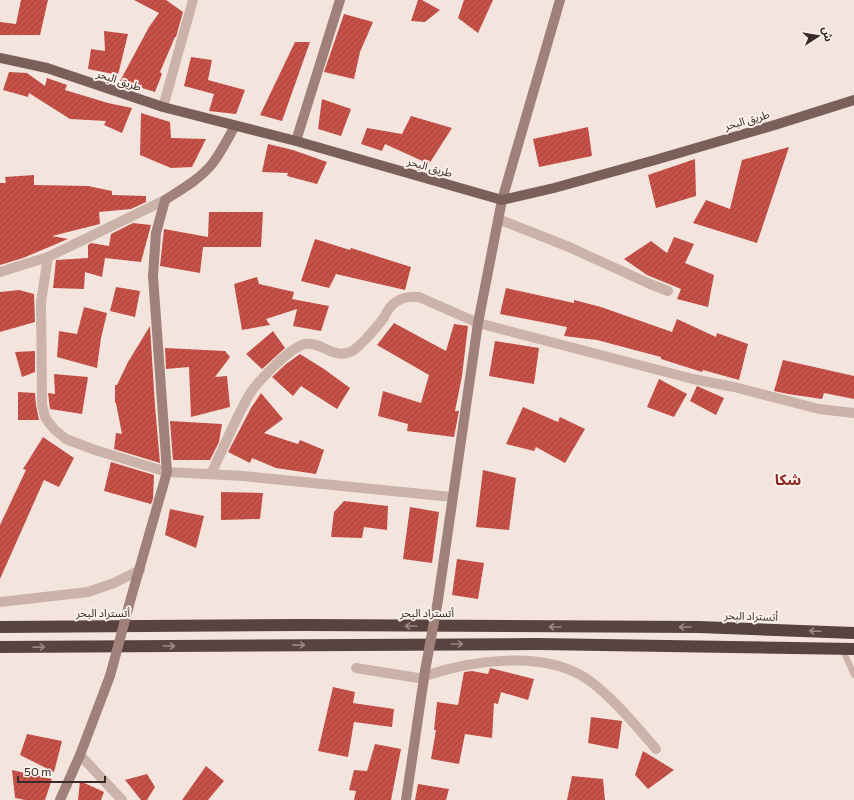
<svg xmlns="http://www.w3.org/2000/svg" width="854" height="800" viewBox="0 0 854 800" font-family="Commissioner,'Noto Sans Arabic',sans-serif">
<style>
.building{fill:url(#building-hatch)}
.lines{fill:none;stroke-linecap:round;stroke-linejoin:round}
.service{stroke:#cbb3a9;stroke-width:6}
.minor{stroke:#cbb3a9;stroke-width:10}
.tertiary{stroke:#cbb3a9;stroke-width:10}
.secondary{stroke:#9f817a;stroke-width:10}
.primary{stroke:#7a5f5a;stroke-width:10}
.motorway{stroke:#594340;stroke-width:12}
.secondary-bridge{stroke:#9f817a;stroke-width:10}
.oneway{stroke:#998884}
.labels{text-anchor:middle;stroke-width:4;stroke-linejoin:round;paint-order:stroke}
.street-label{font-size:11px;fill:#382b29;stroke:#faf0ea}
.district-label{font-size:15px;font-weight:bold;fill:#872821;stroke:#faf0ea}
</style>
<defs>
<pattern id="building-hatch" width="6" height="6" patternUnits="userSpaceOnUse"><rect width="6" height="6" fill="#c65148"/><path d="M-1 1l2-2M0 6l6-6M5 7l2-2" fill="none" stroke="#a2433c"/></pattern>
</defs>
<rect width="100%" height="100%" fill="#f3e5dd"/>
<path class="building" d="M21 0H48L40 35H0V22L16 24Z
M134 0H166L183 12 176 37H175L160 72 162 74 155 92 142 88V83L141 87 120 81 149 27 159 13Z
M418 0H422L440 10 425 22 411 21Z
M464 0H493L478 33 458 18Z
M344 14 373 22 360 52 354 79 324 72Z
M104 31 128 34 118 75 88 69 91 49 105 51Z
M295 42H310L282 121 260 115Z
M191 57 212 60 208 80 245 90 236 114 209 111 214 94 184 86Z
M9 72 27 73 45 86 47 78 67 85 65 90 108 103 132 108 122 133 104 125 106 121 70 119 29 93 28 97 3 90Z
M322 99 351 109 341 136 318 129Z
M141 113 170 122 171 138 206 139 192 167 171 168 140 155Z
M411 116 452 128 429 164 385 144 382 151 361 144 367 128 402 134Z
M588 127 592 156 539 167 533 139Z
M268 144 293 150 327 162 317 184 287 176 288 173 262 172Z
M789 147 757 243 693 223 706 200 730 209 742 160Z
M695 159 696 196 656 208 648 175Z
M34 175V185L88 186 112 191V195L146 196V202L131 209 99 212 100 224 52 236 68 239 23 258 0 265V183H6L5 177Z
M209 212H263L261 247H203L200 273 160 266 164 229 208 237Z
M133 223 151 225 141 262 105 258 102 277 85 272 84 289 53 288 56 260 88 258V245L91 243 109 246 111 234Z
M674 237 694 244 685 263 714 275 708 307 677 299 681 289 647 275 624 259 651 241 667 253Z
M315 239 350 250 351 248 411 267 405 290 336 274 329 288 301 281Z
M257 277 259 284 294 292 292 299 329 306 321 331 293 326 297 309 266 319 270 325 242 330 234 284Z
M116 287 140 291 135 317 110 311Z
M506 288 574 303V300L601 307 672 332 677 319 716 337 717 333 748 344 739 380 703 370 702 372 661 359V357L597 340 564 336 567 327 500 314Z
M19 290 34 294 35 322 0 332V292Z
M84 307 107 313 101 338 97 368 57 357 59 331 77 334Z
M394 323 446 351 454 324 468 326 462 376 455 411H459L454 437 407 431 408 424 378 416 383 391 421 403 429 375 377 345Z
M150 326 155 406 160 463 114 449 116 433 122 434 116 403H115V385H117L128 362Z
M273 331 285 348 262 369 246 354Z
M495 341 539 348 534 384 489 376Z
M165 348 225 351 230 357 215 377 227 376 230 407 191 417 189 367 166 369Z
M35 351V372L22 377 15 352Z
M300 354 324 369 350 388 337 409 301 386 293 396 272 377 286 364Z
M783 360 854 376V399L824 393 822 399 788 394 774 391Z
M54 374 88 377 82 414 50 409 48 393 55 394Z
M659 379 687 394 674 417 647 407Z
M697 386 724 398 716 415 690 401Z
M18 392 35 393 36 405 39 420H18Z
M261 393 283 419 264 433 298 444 300 440 324 450 316 474 276 468 252 458 250 463 228 452 251 408Z
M523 407 558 422 560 417 585 429 565 463 536 447 534 451 506 444Z
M170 421 222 424 219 442 210 460H173Z
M43 437 74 458 59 487 44 480 0 579V525L26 470 23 469Z
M111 462 154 475 153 499 151 504 104 491Z
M483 470 516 478 509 530 476 527Z
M221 492 263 493 260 519 221 520Z
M344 501 388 506 387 530 364 527 362 538 331 537 334 512Z
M410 507 439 512 432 563 403 559Z
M170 509 204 516 196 548 165 535Z
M457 559 484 563 478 599 452 595Z
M490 668 534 679 528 700 501 692 498 704 494 703 492 738 465 734 459 764 431 759 436 730H434L437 702 458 705 464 672 472 671 488 674Z
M333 687 355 692 353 703 394 709 392 727 354 722 348 757 318 751Z
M591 717 622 721 618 749 588 743Z
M27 734 62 741 54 772 20 755Z
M375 744 401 749 391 800H354L356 791 349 790 354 770 367 771Z
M643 751 674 770 648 789 635 775Z
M206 766 224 781 208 800H182Z
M12 770 52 779 45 800H25L15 798Z
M147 774 155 787 147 800H141L125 780Z
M572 776 603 779 605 800H567Z
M80 781 104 792 101 800H78Z
M418 784 449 789 446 800H415Z"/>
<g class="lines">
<path class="service" d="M842 648 854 675"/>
<path class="minor" d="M163 107 193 0
M498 219 569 247 650 284 668 291
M48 257 41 302 42 404 45 417 49 423 55 430 66 439 95 450 167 472 243 476 452 497
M0 272 48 257 165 200
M211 474C223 449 234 422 248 397 255 384 290 347 305 344 323 341 334 362 354 350 366 341 374 330 383 319 386 313 390 305 396 302 403 297 411 296 419 297L478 323 693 379 734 387 819 409 854 413
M356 668 424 679
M425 676C472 660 547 649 590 681 615 700 635 725 656 749
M80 755 122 800"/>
<path class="tertiary" d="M0 602 88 592 114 583 140 570"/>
<path class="secondary" d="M296 141 340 0
M131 598 167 472 153 276 156 233 165 200C182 189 200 179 212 164 221 153 228 138 235 126
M438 600 478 323 502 200 560 0
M60 800 80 755 110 676
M406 800 425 671"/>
<path class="primary" d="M0 58 47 68 163 107 296 141 502 200 554 188 655 160 778 124 854 100"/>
<path class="motorway" d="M0 627 304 625 699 627 854 633
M0 647 538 644 854 649"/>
<path class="secondary-bridge" d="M425 671 438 600
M110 676 131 598"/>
</g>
<defs><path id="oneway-shaft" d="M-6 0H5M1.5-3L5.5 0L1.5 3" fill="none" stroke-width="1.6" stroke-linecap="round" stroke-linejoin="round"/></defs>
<g class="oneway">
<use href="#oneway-shaft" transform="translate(411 626) rotate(-180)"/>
<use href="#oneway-shaft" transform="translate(555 627) rotate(-180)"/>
<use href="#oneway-shaft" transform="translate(685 627) rotate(-180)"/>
<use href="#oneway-shaft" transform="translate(815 631) rotate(-178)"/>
<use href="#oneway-shaft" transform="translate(457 644)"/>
<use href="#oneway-shaft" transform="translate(299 645) rotate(-1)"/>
<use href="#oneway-shaft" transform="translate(169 646)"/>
<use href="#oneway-shaft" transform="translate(39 647) rotate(-1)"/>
</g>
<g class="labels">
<g class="street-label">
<text transform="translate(119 80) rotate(18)" y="4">طريق البحر</text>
<text transform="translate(747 120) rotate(-16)" y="4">طريق البحر</text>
<text transform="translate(430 167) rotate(16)" y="4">طريق البحر</text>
<text x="103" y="617">أتستراد البحر</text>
<text x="427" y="617">أتستراد البحر</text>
<text transform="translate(751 616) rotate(2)" y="4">أتستراد البحر</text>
</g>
<g class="district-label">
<text x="788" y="485">شكا</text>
</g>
</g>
<g transform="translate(818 36) rotate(78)" stroke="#faf0ea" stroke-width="3" paint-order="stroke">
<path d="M0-3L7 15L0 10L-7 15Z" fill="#382b29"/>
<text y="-6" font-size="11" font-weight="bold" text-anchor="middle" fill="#382b29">ش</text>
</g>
<path d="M18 776v6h87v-6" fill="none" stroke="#382b29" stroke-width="2"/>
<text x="24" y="776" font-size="12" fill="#382b29" stroke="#faf0ea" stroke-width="3" paint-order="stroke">50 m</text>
</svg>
